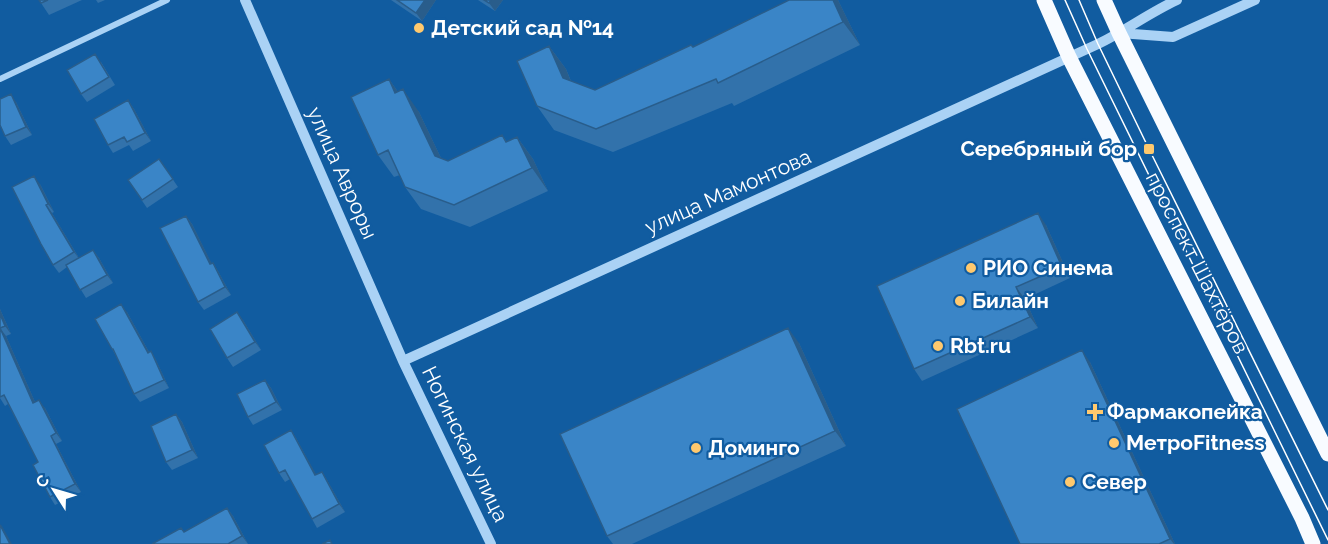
<svg xmlns="http://www.w3.org/2000/svg" width="1328" height="544" viewBox="0 0 1328 544" font-family="Raleway,sans-serif">
<style>
.lines{fill:none;stroke-linecap:round;stroke-linejoin:round}
.minor{stroke:#aad2f5;stroke-width:6}
.tertiary{stroke:#aad2f5;stroke-width:10}
.primary{stroke:#f8fbff;stroke-width:15}
.tram{stroke:#fff;stroke-width:1.5}
.wall{fill:#3272ab}
.shaded-wall{fill:#295d8b}
.building{fill:#3a85c7;stroke:#295d8b;stroke-width:1.5}
.poi-dot{fill:#ffc96e;stroke:#115ca0;stroke-width:2}
.labels{text-anchor:middle;stroke-width:4.5;stroke-linejoin:round;paint-order:stroke}
.poi-label{font-size:21px;font-weight:bold;fill:#fff;stroke:#115ca0;text-anchor:start}
.street-label{font-size:21px;fill:#fff;stroke:#115ca0}
</style>
<rect width="100%" height="100%" fill="#115ca0"/>
<g class="lines">
<path class="minor" d="M0 79 167 0"/>
<path class="tertiary" d="M245 0 403 361 491 544
M1120 33 1173 37 1255 0
M403 361 1098 44C1125 31 1149 13 1177 0"/>
<path class="primary" d="M1044 0 1069 57 1302 518 1313 544
M1104 0 1119 33 1328 454"/>
<path class="tram" d="M1065 0 1087 49 1328 540
M1079 0 1098 44 1149 149 1328 510"/>
</g>
<path class="wall" d="M39 0H82L49 15Z
M96 0H105L98 3Z
M391 0H436L422 21Z
M478 0H503L495 11Z
M838 0 860 45 734 106 732 103 613 152 554 130 537 106 549 46 566 69 571 81 595 90 693 47Z
M101 62 115 85 87 102 81 94Z
M389 79 398 92 419 112 441 158 448 161 502 135 507 142 517 137 533 159 548 191 470 227 421 209 405 187 400 175 394 177 378 155Z
M128 100 134 109 151 141 133 151 129 145 113 153 108 145Z
M16 102 32 135 11 145 5 136Z
M159 159 178 187 147 208 128 180Z
M40 184 54 212 52 213 79 258 93 250 99 258 113 283 86 298 67 267 59 273 53 265Z
M186 216 192 224 211 263H213L218 271 231 295 204 310 198 302Z
M1046 225 1070 278 1025 299 1038 328 922 381 914 369Z
M0 309 11 334 6 336 35 402 45 408 62 441 56 444 81 492 55 505 50 497 38 462 8 404 5 406 0 398Z
M127 312 149 352 151 351 156 360 169 388 140 402 134 394 116 356 112 349Z
M243 320 261 350 233 367 227 358Z
M799 343 846 446 632 544H613L607 536Z
M1090 362 1175 544H1020Z
M265 380 271 388 282 410 253 425 248 417Z
M176 414 182 422 198 458 172 470 166 462Z
M291 430 296 438 316 475 322 472 327 480 345 512 317 528 312 519 290 479 285 482 279 473Z
M227 508 233 516 248 544H152L181 528 184 532Z"/>
<path class="shaded-wall" d="M425 0H436L422 21 416 13Z
M491 0H503L495 11 489 3Z
M833 0H838L860 45 843 22Z
M549 46 566 69 579 102 563 78Z
M389 79 405 102 395 93Z
M403 89 419 112 451 179 435 156Z
M11 94 16 102 32 135 26 127Z
M128 100 134 109 151 141 145 133Z
M517 137 533 159 548 191 532 168Z
M34 176 40 184 54 212 48 204Z
M46 205 52 213 80 260 74 252Z
M1038 213 1046 225 1070 278 1062 267Z
M186 216 192 224 216 272 210 264Z
M93 250 99 258 113 283 107 275Z
M213 263 218 271 231 295 225 287Z
M1016 287 1025 299 1038 328 1030 317Z
M121 304 127 312 154 361 148 353Z
M0 309 11 334 5 326 0 314Z
M237 312 243 320 261 350 255 342Z
M0 328 6 336 39 411 33 403Z
M788 328 799 343 846 446 835 431Z
M1082 350 1090 362 1175 544H1174L1170 539Z
M151 351 156 360 169 388 164 380Z
M265 380 271 388 282 410 276 402Z
M39 400 45 408 62 441 56 433Z
M176 414 182 422 198 458 192 450Z
M291 430 296 438 321 483 315 475Z
M51 436 56 444 81 492 75 484Z
M322 472 327 480 345 512 339 504Z
M227 508 233 516 248 544 242 536Z
M0 523 2 526 12 544H10Z"/>
<path class="building" d="M39 0H48L41 3Z
M397 0H425L416 13Z
M484 0H491L489 3Z
M789 0H833L843 22 718 83 716 79 596 129 537 106 517 61 549 46 563 78 595 90 691 45 693 47Z
M95 54 109 77 81 94 67 70Z
M389 79 395 93 403 89 435 156 448 161 502 135 506 142 517 137 532 168 454 205 405 187 388 150 378 155 351 97Z
M11 94 26 127 5 136 0 125V99Z
M128 100 145 133 127 142 124 137 108 145 94 119Z
M159 159 173 179 142 200 128 180Z
M34 176 48 204 46 205 74 252 53 265 41 244 12 187Z
M1038 213 1062 267 1016 287 1030 317 914 369 877 286Z
M186 216 210 264 213 263 225 287 198 302 160 228Z
M93 250 107 275 80 290 66 265Z
M121 304 148 353 151 351 164 380 134 394 113 349H112L95 319Z
M237 312 255 342 227 358 210 329Z
M0 314 5 326 0 328 33 403 39 400 56 433 51 436 75 484 50 497 33 465 38 462 4 395 0 397Z
M788 328 835 431 607 536 560 434Z
M1082 350 1170 539 1159 544H1020L957 409Z
M265 380 276 402 248 417 237 394Z
M176 414 192 450 166 462 151 426Z
M291 430 315 475 322 472 339 504 312 519 285 470 279 473 264 445Z
M227 508 242 536 228 544H152L181 528 184 532Z
M0 525 10 544H0Z
M330 540 332 544H322Z"/>
<g class="poi-dot">
<circle cx="419" cy="28" r="6"/>
<rect x="1143" y="143" width="12" height="12" rx="3"/>
<circle cx="971" cy="268" r="6"/>
<circle cx="960" cy="301" r="6"/>
<circle cx="938" cy="346" r="6"/>
<path d="M1092 403h6v6h6v6h-6v6h-6v-6h-6v-6h6z"/>
<circle cx="1114" cy="443" r="6"/>
<circle cx="696" cy="448" r="6"/>
<circle cx="1070" cy="482" r="6"/>
</g>
<g class="labels">
<g class="poi-label">
<text x="431" y="35">Детский сад №14</text>
<text x="1137" y="156" text-anchor="end">Серебряный бор</text>
<text x="983" y="275">РИО Синема</text>
<text x="972" y="308">Билайн</text>
<text x="950" y="353">Rbt.ru</text>
<text x="1107" y="419">Фармакопейка</text>
<text x="1126" y="450">МетроFitness</text>
<text x="708" y="455">Доминго</text>
<text x="1082" y="489">Север</text>
</g>
<g class="street-label">
<text transform="translate(342 173) rotate(66)" y="7">улица Авроры</text>
<text transform="translate(728 192) rotate(-24)" y="7">улица Мамонтова</text>
<text transform="translate(1197 263) rotate(63)" y="7">проспект Шахтёров</text>
<text transform="translate(465 444) rotate(64)" y="7">Ногинская улица</text>
</g>
</g>
<g transform="translate(54 490) rotate(307)" stroke="#115ca0" stroke-width="4.5" paint-order="stroke">
<path d="M0-4.5L10 22L0 15L-10 22Z" fill="#ffffff"/>
<text y="-9" font-size="16" font-weight="bold" text-anchor="middle" fill="#ffffff">С</text>
</g>
</svg>
